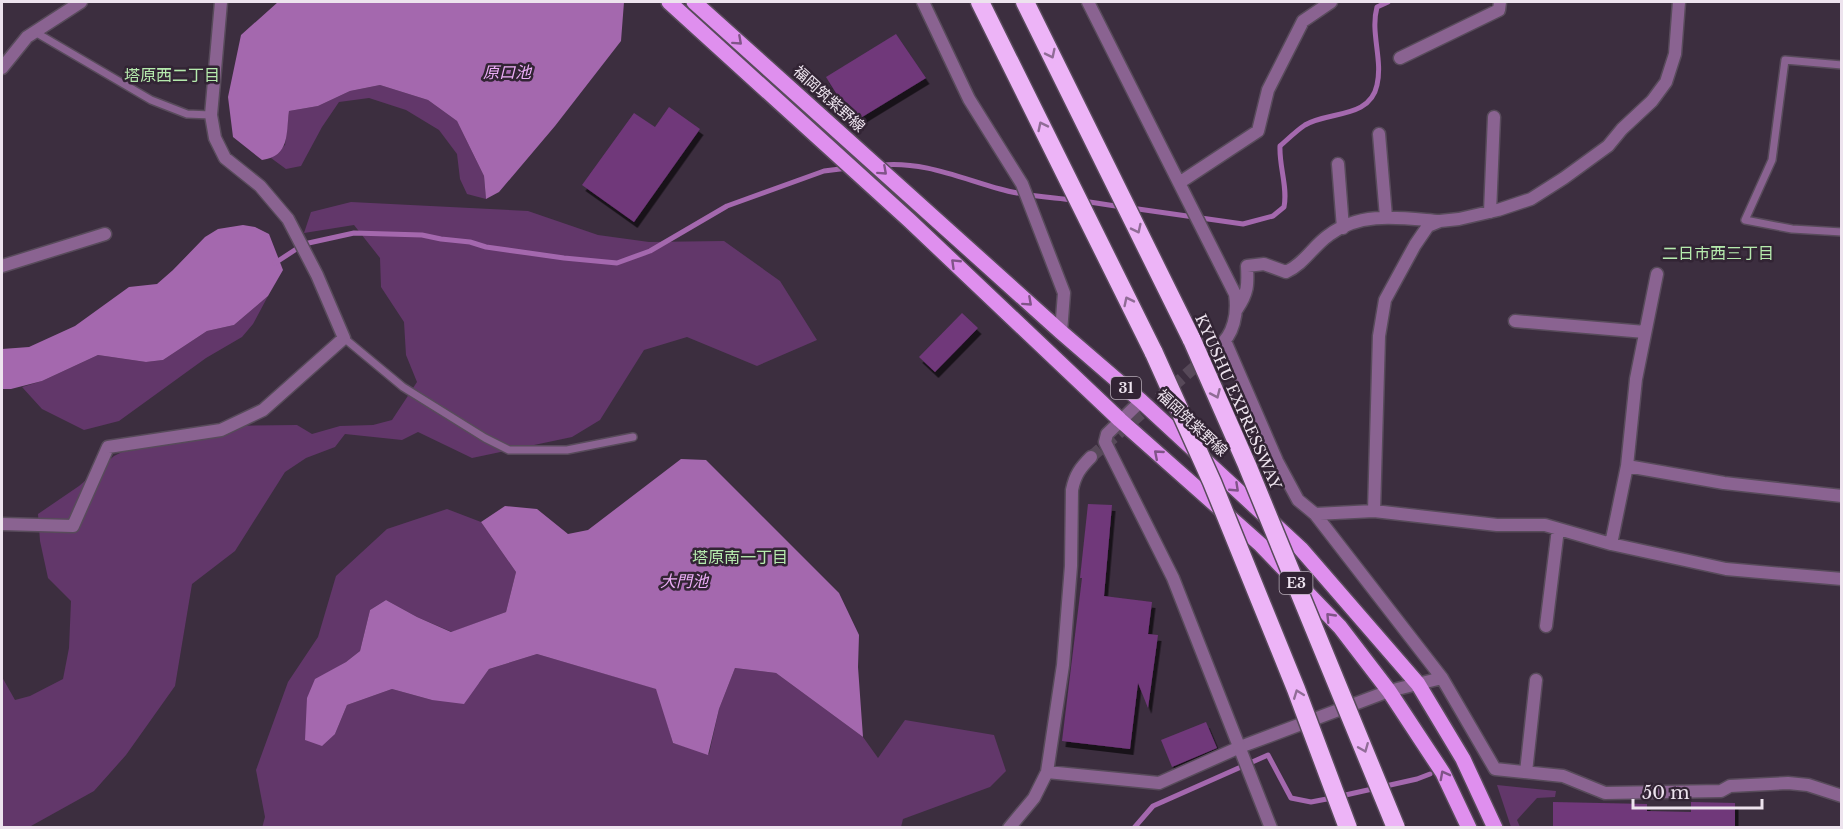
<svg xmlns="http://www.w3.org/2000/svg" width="1843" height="829" viewBox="0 0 1843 829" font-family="'Libre Baskerville','Noto Sans JP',serif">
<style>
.green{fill:#62376a}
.water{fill:#a468ae}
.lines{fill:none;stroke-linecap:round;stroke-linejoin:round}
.stream{stroke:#a468ae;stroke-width:5}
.building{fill:#70377a;filter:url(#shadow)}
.minor-tunnel{stroke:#574959;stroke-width:12;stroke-dasharray:12 6;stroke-linecap:butt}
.service-casing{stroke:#584b5b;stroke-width:10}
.minor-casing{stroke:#584b5b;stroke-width:15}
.tertiary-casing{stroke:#584b5b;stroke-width:15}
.primary-casing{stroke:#584b5b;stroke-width:18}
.motorway-casing{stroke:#584b5b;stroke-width:21}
.service{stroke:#8a6391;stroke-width:7}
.minor{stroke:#8a6391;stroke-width:12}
.tertiary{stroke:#8a6391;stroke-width:12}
.primary{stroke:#df8fee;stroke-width:15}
.motorway{stroke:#edb4f7;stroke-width:18}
.motorway-bridge-casing{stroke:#584b5b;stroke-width:21;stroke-linecap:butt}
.motorway-bridge{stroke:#edb4f7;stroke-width:18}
.oneway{stroke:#805488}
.oneway2{stroke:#906c96}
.labels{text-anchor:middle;stroke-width:5;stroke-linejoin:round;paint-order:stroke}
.shield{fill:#322434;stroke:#b5aab6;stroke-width:1.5}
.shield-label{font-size:14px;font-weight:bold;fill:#ede3ee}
.street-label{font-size:15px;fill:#ede3ee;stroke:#322434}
.water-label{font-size:16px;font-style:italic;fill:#ecadf7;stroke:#322434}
.neighbourhood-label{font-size:16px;fill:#b5eaad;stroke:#322434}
</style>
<defs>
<filter id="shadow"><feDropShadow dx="3.5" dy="6" stdDeviation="0" flood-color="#0009"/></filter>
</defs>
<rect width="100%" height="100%" fill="#3c2e3f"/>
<path class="green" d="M380 85 428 100 457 121 484 176 486 199 467 194 460 179 457 154 439 130 406 110 369 98 339 102 322 127 301 166 286 169 271 158 285 145 289 111 318 106 350 91Z
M351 202 528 211 598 235 649 242 724 241 780 281 817 340 757 366 687 337 644 350 600 420 572 437 472 458 418 432 402 440 345 434 335 447 306 458 285 472 235 551 192 584 175 686 126 755 94 791 31 826 2 827V677L15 700 30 696 63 679 69 648 71 601 48 578 40 541 38 514 79 486 114 456 154 436 175 430 228 426 297 425 312 434 340 426 373 425 392 420 417 382 406 355 404 322 381 287 380 258 354 225 304 233 311 212Z
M268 296 253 324 242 337 206 358 119 421 84 430 42 409 22 387 42 381 98 355 146 362 163 360 207 331 234 325Z
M447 509 481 522 516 572 506 612 452 632 417 617 386 600 370 610 360 651 346 662 315 680 335 734 347 705 392 689 432 700 479 683 489 669 537 654 657 689 673 743 709 754 719 709 735 668 776 673 863 737 878 758 905 720 994 735 1006 771 990 787 903 819 901 827 262 828 265 817 256 770 288 682 318 637 336 576 387 529Z
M1497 785 1556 791 1555 797 1537 798 1517 820 1520 827H1511Z"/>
<path class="water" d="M278 2H624L621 41 555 126 499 192 486 199 484 176 457 121 428 100 380 85 350 91 318 106 289 111C286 134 290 156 262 160L233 137 228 97 241 35Z
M243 225 255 227 269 234 283 270 268 296 234 325 207 331 163 360 146 362 98 355 42 381 11 389H2V349L29 347 75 326 129 287 157 284 173 270 205 237 218 229Z
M681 459 706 460 839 593 859 635 858 667 863 737 776 673 735 668 719 709 708 755 673 743 656 689 537 654 489 669 464 704 432 700 392 689 347 705 335 734 322 746 305 740 307 698 315 679 346 662 360 651 370 610 386 600 417 617 451 632 506 612 516 572 481 522 505 506 537 509 568 534 588 530Z"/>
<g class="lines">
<path class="stream" d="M881 165C923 161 960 178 1000 189 1023 196 1050 197 1074 200
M1083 201 1122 207
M1131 208 1243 224 1273 216 1284 207C1288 187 1279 167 1280 146 1288 139 1296 131 1305 125 1328 111 1370 119 1377 85 1383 59 1370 33 1377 7L1388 2
M275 263 304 244 354 233 422 235 441 239 470 242 486 247 564 258 617 263 650 251 727 206 824 171 848 168
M1341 796 1417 779 1430 774
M1134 828 1153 806 1268 755 1291 798 1311 802 1332 798"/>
</g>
<path class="building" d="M896 34 926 78 854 122 826 77Z
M669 107 700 129 634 222 582 185 634 113 655 127Z
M962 313 978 328 935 372 919 357Z
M1088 504 1112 505 1104 596 1152 602 1148 634 1158 635 1148 708 1138 683 1130 749 1062 741 1082 578H1080Z
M1206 722 1217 748 1172 767 1161 740Z
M1553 802 1647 804V811L1691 812V802L1735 803V828H1553Z"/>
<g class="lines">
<path class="minor-tunnel" d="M1091 457 1218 347"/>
<g class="service-casing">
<path id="service" d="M35 32 151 100 187 114 211 115
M1842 65 1785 60 1772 160 1745 220 1792 229 1842 232
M344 338 403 387 485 438 509 450H567L633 437"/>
</g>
<g class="minor-casing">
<path id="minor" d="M923 2 969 99 1022 184 1064 293 1061 332
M1088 2 1235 294C1238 313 1234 335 1218 347
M1400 58 1499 10 1500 2
M2 68 27 37 81 2
M1379 134 1386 217
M1338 164 1343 228
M1179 183 1258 131 1268 90 1303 21 1331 2
M1490 212 1494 117
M2 266 105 234
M1237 309C1248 293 1248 285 1247 266L1264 264 1286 272C1304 264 1313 246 1329 235 1361 211 1401 218 1439 221
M1515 321 1645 332
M1225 341 1277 461 1298 500 1315 514 1442 678 1495 769 1563 776 1605 793 1721 791 1730 786 1788 783 1808 785 1842 796
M1627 466 1724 483 1842 496
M1374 511 1379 336 1385 300 1415 245 1428 226 1440 221 1459 219 1498 210 1531 199 1564 178 1608 146 1622 129 1652 101 1666 82 1675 54 1679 2
M1315 514 1374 511 1497 525H1545L1611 544 1726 569 1842 579
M2 524 73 526 108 447 221 430 263 410 344 338 317 275 288 219 260 186 225 158 215 138 211 115 221 2
M1611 544 1627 466 1636 379 1657 274
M1546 626 1558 529
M1047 772 1159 783 1240 747 1389 691 1442 678
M1526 772 1536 680
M1009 828 1034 798 1047 772 1063 665 1071 566 1072 490C1075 475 1080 468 1091 457"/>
</g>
<g class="tertiary-casing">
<path id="tertiary" d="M1141 401 1107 434 1105 442 1173 578 1271 828"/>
</g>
<g class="primary-casing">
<path id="primary" d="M669 2 909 220 1120 420 1261 545 1340 627 1389 691 1443 773 1469 828
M694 2 1061 332 1141 401 1301 549 1418 684 1463 759 1495 828"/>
</g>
<g class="motorway-casing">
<path id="motorway" d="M980 2 1154 353
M1025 2 1192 340"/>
</g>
<use href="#service" class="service"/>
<use href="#minor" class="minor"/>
<use href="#tertiary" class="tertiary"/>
<use href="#primary" class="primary"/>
<use href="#motorway" class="motorway"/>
<g class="motorway-bridge-casing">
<path id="motorway-bridge" d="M1192 340 1247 465 1396 828
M1154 353 1212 482 1296 689 1348 828"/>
</g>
<use href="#motorway-bridge" class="motorway-bridge"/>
</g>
<defs><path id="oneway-chevron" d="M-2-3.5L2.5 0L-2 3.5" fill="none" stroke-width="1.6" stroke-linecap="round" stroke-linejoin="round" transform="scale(1.5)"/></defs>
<g class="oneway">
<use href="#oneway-chevron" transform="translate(738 41) rotate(42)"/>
<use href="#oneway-chevron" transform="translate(883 171) rotate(42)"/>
<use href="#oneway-chevron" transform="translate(955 263) rotate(-136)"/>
<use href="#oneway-chevron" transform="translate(1028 302) rotate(42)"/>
<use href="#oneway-chevron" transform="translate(1158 454) rotate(-139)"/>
<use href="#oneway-chevron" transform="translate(1235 488) rotate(43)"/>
<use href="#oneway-chevron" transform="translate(1330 617) rotate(-134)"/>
<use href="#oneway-chevron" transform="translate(1444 775) rotate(-118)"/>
</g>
<g class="oneway2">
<use href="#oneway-chevron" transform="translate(1051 54) rotate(64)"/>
<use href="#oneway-chevron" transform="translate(1042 126) rotate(-116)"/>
<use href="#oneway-chevron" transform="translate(1137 229) rotate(64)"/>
<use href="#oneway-chevron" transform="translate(1128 301) rotate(-116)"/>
<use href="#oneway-chevron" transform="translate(1216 394) rotate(66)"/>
<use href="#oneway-chevron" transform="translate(1298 694) rotate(-111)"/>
<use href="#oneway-chevron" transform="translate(1364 748) rotate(68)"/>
</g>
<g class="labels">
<g class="shield">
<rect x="1111" y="377" width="30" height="22" rx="4.5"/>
<rect x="1279.5" y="572" width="33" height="22" rx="4.5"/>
</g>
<g class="shield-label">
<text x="1126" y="393">31</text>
<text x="1296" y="588">E3</text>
</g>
<g class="street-label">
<text transform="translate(829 99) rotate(42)" y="5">福岡筑紫野線</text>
<text transform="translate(1238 402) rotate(66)" y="5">KYUSHU EXPRESSWAY</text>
<text transform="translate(1192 423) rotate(43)" y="5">福岡筑紫野線</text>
</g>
<g class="water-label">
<text x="507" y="78">原口池</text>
<text x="684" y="587">大門池</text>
</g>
<g class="neighbourhood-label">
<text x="172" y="81">塔原西二丁目</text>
<text x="1718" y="259">二日市西三丁目</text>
<text x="740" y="563">塔原南一丁目</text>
</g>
</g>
<rect width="1843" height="829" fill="none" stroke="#ede3ee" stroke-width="6"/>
<path d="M1633 799v9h129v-9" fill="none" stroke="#ede3ee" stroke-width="3"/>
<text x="1642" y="799" font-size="18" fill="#ede3ee" stroke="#322434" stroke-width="4.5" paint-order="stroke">50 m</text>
</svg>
